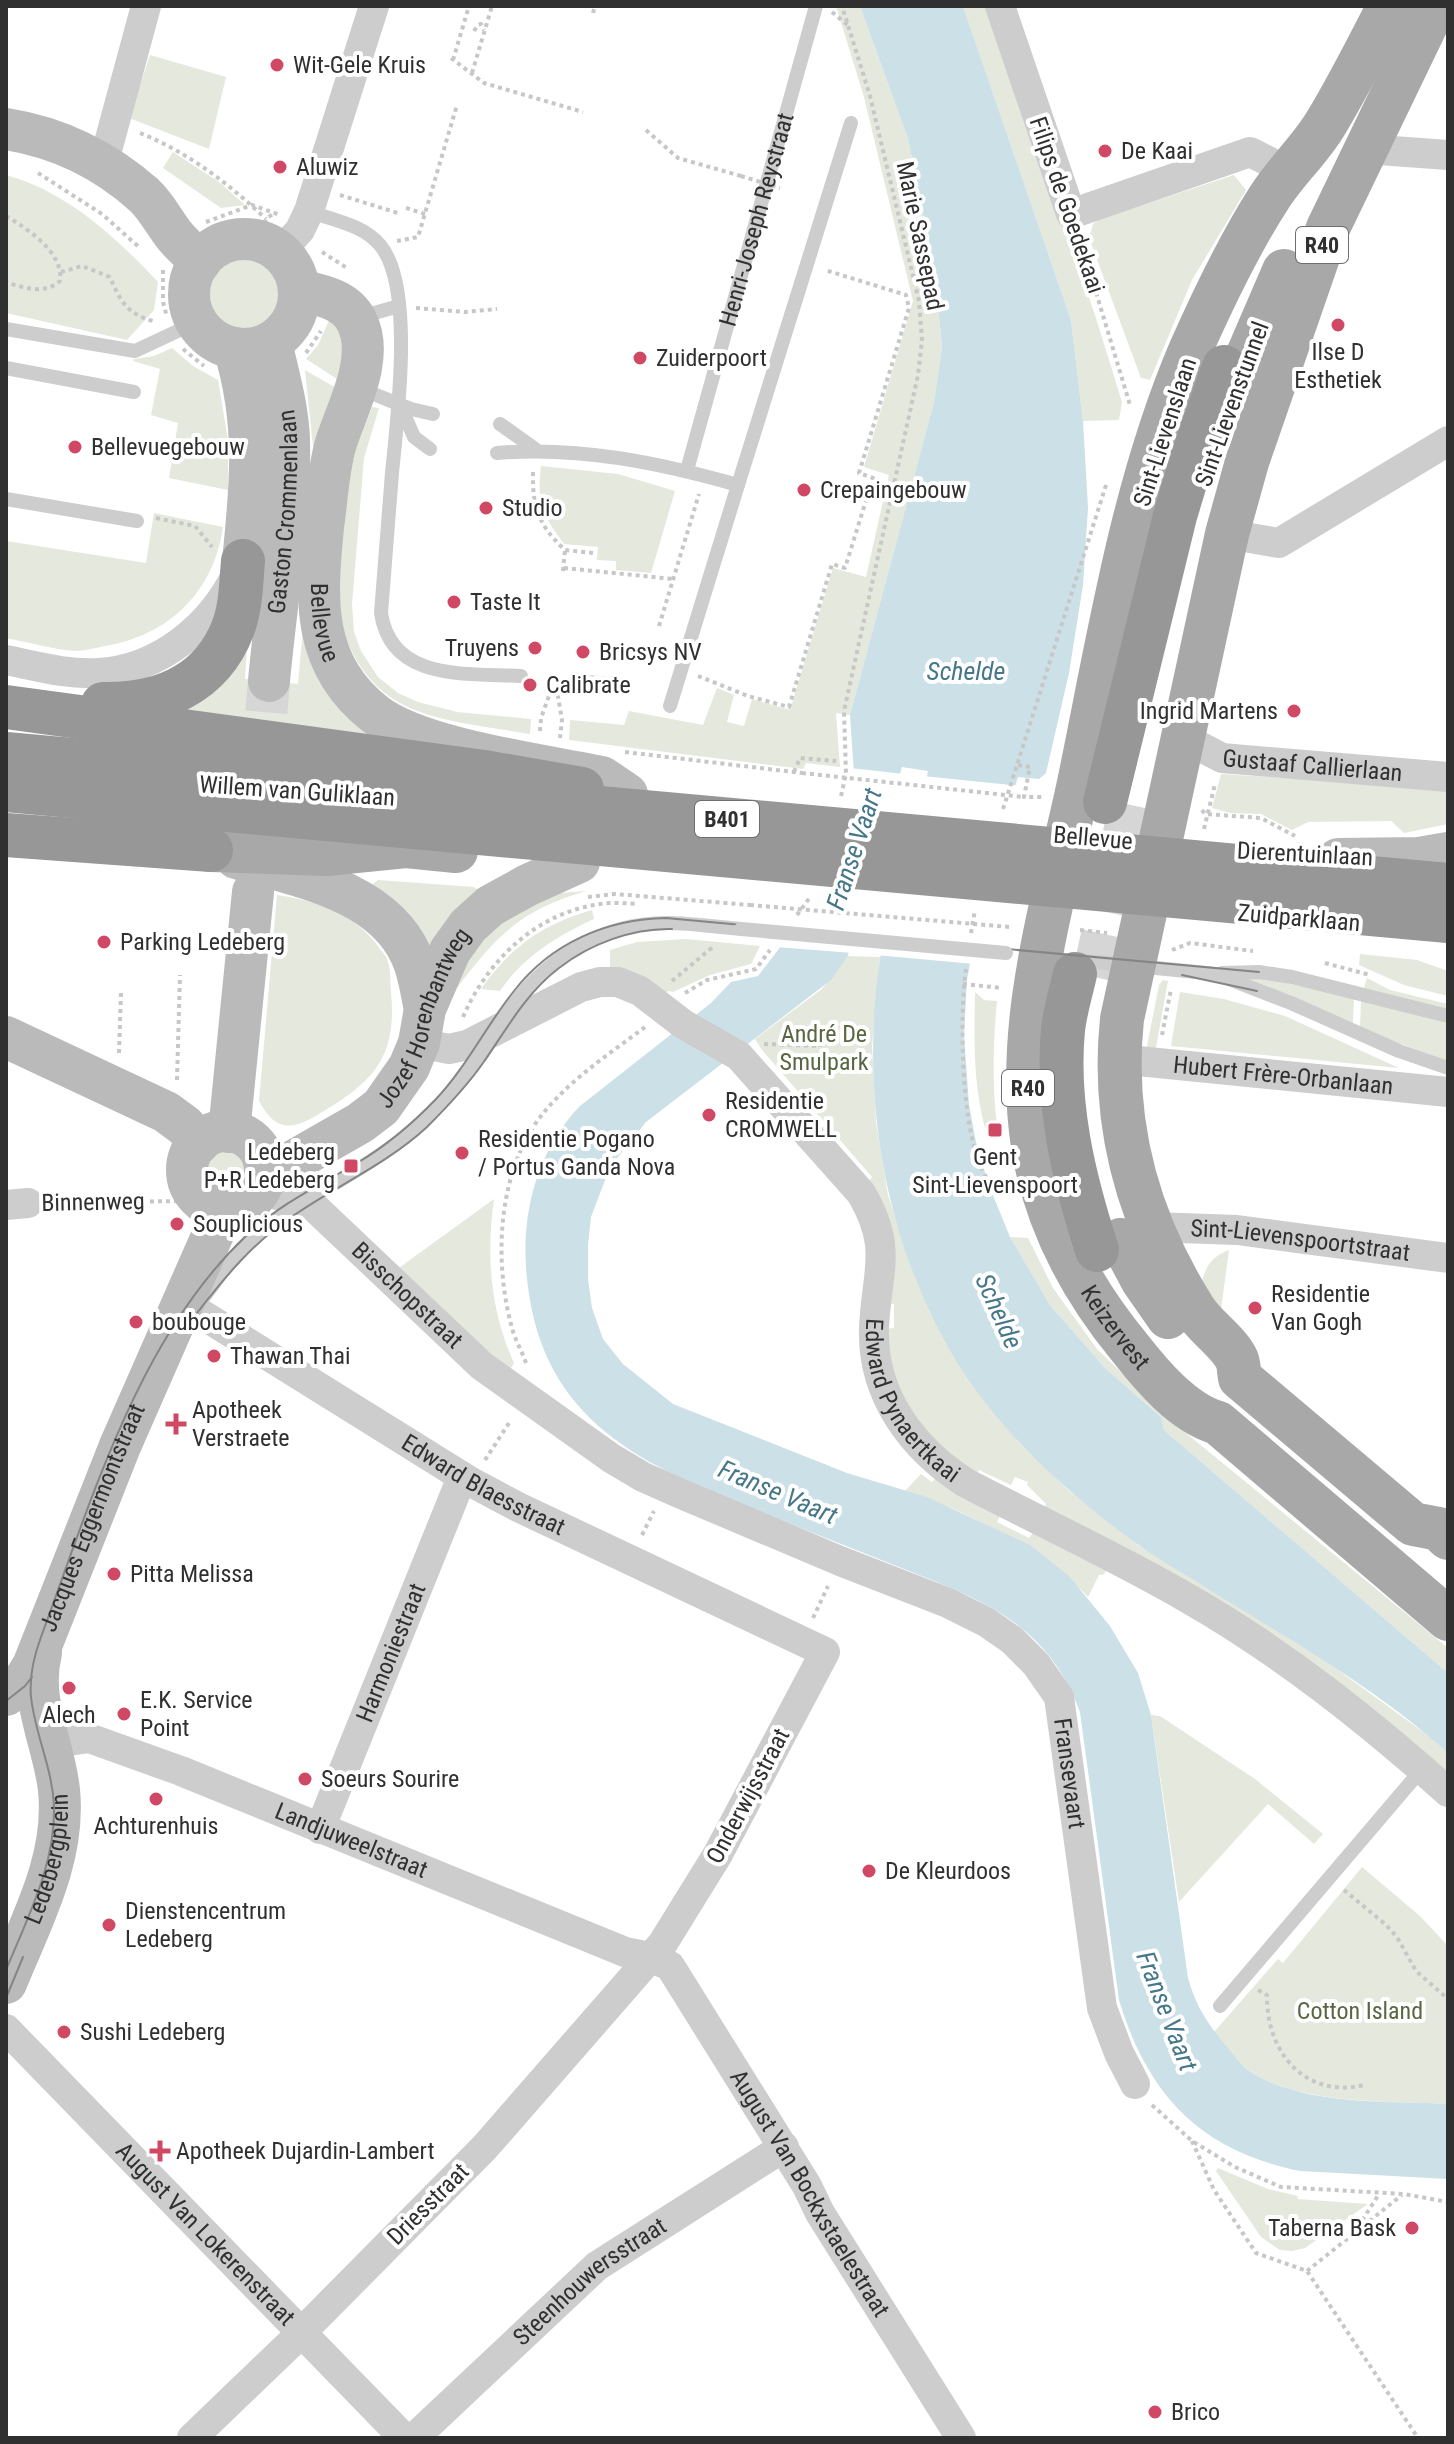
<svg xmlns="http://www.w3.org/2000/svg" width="1454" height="2444" viewBox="0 0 1454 2444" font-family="'Roboto Condensed',sans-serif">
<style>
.green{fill:#e4e8dd}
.water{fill:#cce0e7}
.pier{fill:#fff}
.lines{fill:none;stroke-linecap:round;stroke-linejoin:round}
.secondary-tunnel{stroke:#d6d6d6;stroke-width:42;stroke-dasharray:42 21;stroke-linecap:butt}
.highway-tunnel{stroke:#d6d6d6;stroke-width:44;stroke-dasharray:44 22;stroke-linecap:butt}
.path{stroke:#c7c7c7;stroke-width:4;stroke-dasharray:4 4;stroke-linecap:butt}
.lane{stroke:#cdcdcd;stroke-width:14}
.street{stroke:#cdcdcd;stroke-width:30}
.secondary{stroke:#bababa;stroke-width:42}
.primary{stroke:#a8a8a8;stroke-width:44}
.highway{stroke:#979797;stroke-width:44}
.tram{stroke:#858585;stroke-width:2}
.path-bridge{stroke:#c7c7c7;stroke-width:4;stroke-dasharray:4 4;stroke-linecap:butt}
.lane-bridge{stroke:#cdcdcd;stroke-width:14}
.highway-bridge{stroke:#979797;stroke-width:44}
.poi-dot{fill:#d14864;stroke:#fff;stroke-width:3}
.labels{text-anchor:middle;stroke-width:8;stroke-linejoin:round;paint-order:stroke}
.shield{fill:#fff;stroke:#6e6e6e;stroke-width:2}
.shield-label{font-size:22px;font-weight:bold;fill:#303030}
.poi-label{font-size:24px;fill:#303030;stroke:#fff;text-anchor:start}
.street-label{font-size:24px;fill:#303030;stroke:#fff}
.park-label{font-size:24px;fill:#586742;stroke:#fff}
.water-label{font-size:26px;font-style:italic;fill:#477889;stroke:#fff}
</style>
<rect width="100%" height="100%" fill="#fff"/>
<path class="green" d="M836 6H860L908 139 935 273 942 347 934 402 850 715 836 713 840 767 806 763 803 769 569 740 570 720 624 725 629 711 703 725 717 688 734 695 727 722 744 726 752 699 790 710 833 568 866 577 889 475 864 467 913 301 864 97Z
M963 6H989L1095 315 1122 402 1119 420 1083 421 1071 320Z
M150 55 226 77 209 149 129 118Z
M173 152 219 182 245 205 221 208 163 168Z
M6 175C66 191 117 238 158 282L154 310 127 340 6 313Z
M1234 175 1246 190 1192 280 1150 380 1141 378 1089 238 1093 224 1100 219Z
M210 294a37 37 0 1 1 74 0a37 37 0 1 1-74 0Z
M332 314 342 326 345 384 306 359 318 345Z
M172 348 193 366 218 380 228 440V490L169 478 178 423 151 415 160 369 133 361 134 359 154 356Z
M305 370 343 392 314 456Z
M372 407 379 408 364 458 352 604 354 632 361 651 378 677 398 693 418 702 457 712 531 719 530 734C487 726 420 722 385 693 368 680 354 659 346 639 332 602 345 493 355 452 359 437 367 422 372 407Z
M541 466 618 474 675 491 651 573 616 570V561L597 560 598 547 564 544C541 512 537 505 541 466Z
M154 513 223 527C214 592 168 636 105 646 95 648 84 651 74 651 51 649 28 642 6 638V541L146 563Z
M249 616 245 679 298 684 304 617 403 741 163 707Z
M1221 774 1448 788V824L1404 833 1391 821 1308 822 1292 830 1261 814 1230 813 1212 808Z
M378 880 474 887 480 891 433 952 370 886Z
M586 891C521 910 497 935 457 988L444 987 474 928 559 893Z
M277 895C317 901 353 913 378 946 381 951 387 956 388 962 391 971 390 983 391 992 397 1056 375 1080 324 1111 295 1129 277 1135 259 1101Z
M592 910 594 919C557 936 523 957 500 991L481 989C510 947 543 924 592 910Z
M686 939 760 946 751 964 710 975 673 992 669 991 663 993 610 972V950L637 942Z
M1360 954 1417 960 1448 971V996L1404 985 1359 965Z
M848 956 880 957 872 1046 876 1122 888 1195 912 1269 1017 1440 1067 1489 1139 1546 1327 1662 1430 1737 1448 1753V1781L1042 1515 1046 1504 1027 1485 1028 1482 1015 1477 1011 1485 979 1470 975 1478 923 1431 894 1379 885 1329 894 1328V1304L885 1303 866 1184 872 1177 762 1050 755 1039 822 989Z
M1230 975 1277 981 1354 998 1353 1023Z
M1367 978 1390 990 1448 1004V1010L1364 988Z
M1163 980 1168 981 1155 1053 1148 1050 1147 1046 1159 985Z
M975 992 984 1000 997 1001C993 1043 992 1084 997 1126L985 1128C973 1083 974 1039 975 992Z
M1180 992 1224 999 1285 1016 1399 1068 1171 1046Z
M1361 1000 1448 1023V1062L1360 1028Z
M202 1171a25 25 0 1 1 50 0a25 25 0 1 1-50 0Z
M494 1199C486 1254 490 1311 514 1363L509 1371 396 1270Z
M1010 1237 1028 1238 1053 1288 1097 1349 1175 1424 1448 1648V1673L1164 1430 1161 1417 1105 1368 1050 1305Z
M1229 1250 1220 1317 1202 1281C1207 1264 1212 1257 1229 1250Z
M921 1474 932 1482 937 1476 1001 1514 997 1522 1029 1538 1034 1531 1107 1570 1103 1575H1099L1088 1597C1049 1555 960 1505 904 1492Z
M1151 1715 1160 1716 1255 1779 1323 1834 1314 1844 1268 1804 1179 1902Z
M1362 1867 1420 1916 1448 1946V2104C1389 2101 1295 2105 1247 2069 1235 2059 1224 2043 1214 2032L1278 1959 1283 1963Z
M1218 2168 1268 2189 1298 2196 1297 2199 1368 2204 1305 2248 1292 2251 1280 2250 1261 2237 1216 2171Z"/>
<path class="water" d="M860 6H963L1071 320 1083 421 1088 508 1083 585 1069 673 1046 773 1039 779 1018 777 993 855 979 914 967 980 964 1035 969 1105 976 1142 988 1183 1010 1237 1050 1305 1105 1368 1161 1417 1164 1430 1448 1673V1753C1377 1689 1292 1641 1211 1591 1187 1575 1160 1561 1137 1544 1061 1489 986 1420 942 1336 881 1221 861 1087 880 959 882 943 888 927 892 911 904 865 920 818 928 771L902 767 853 927 848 956 831 980 646 1122 610 1167 591 1217 588 1245V1279L592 1308 603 1339 623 1364 673 1404 847 1473 927 1497 1030 1545 1069 1576 1110 1626 1138 1673 1151 1715 1188 1978C1195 2003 1206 2022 1223 2042 1231 2051 1239 2063 1248 2070 1300 2106 1386 2101 1448 2104V2179L1300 2171C1201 2151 1148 2096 1119 2000L1080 1712C1047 1624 985 1601 904 1569 854 1549 803 1529 753 1509 630 1460 536 1414 526 1267 522 1209 539 1148 580 1106L711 1003 731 982 758 976 826 888 854 774 850 715 934 402 942 347 935 273 908 139Z"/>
<path class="pier" d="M850 768 904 774 857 928 853 953 776 947 823 887Z
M923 776 1020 786 997 857 974 964 876 955Z"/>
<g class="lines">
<path class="secondary-tunnel" d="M261 775 269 681"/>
<path class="highway-tunnel" d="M1094 977 1131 805"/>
<path class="path" d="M832 12 850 27
M593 13 595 6
M474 31 478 25 481 24 484 30
M451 58 484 83 583 112
M453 60 469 6
M472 73 492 6
M646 130 678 158 741 176
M140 133C189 153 228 183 266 219
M38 173 102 214 140 248
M340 195 401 214
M406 208 425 214
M6 216C28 229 64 253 60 281 44 295 24 288 6 282
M206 222 252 205 280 215
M262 231 266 219 274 213
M1080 239 1130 405
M397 241 418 237 457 105
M322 252 347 268
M163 270V302L167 317
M61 272 82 266 110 277C121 302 126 313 153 321
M416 308 465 312 497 309
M183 349 204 366
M306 353 321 331
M533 472C532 507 539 526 565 550L593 553
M156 518 195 526 212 547
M564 568 673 579
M563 571 565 550
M659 626 699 494
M698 676 748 696 789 707 832 564 845 568 873 478 859 473 909 308 906 295 825 270
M555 679 562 720 560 738
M540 731 541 718 554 682
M625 752 802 773
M1018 765 1030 767 1024 797H1042
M794 772 800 758 836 761
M841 796 846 774 844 711 918 375 922 340 919 301 870 96 842 6
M1003 809 1107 482
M1202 810 1205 814 1261 818 1295 836
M1204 829 1215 784
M588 897 615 894 750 905
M797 915 811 896
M1080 930 1107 933
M971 933 975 910
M1172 950 1190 943 1253 951
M1325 963 1370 975
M966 969C959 1012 960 1155 992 1184 997 1189 1003 1191 1009 1193
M672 981 714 946
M963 984 1002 988
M685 993 707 980 756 969 770 950
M463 1017C487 962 533 916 594 905 608 902 623 903 637 904
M1162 1035 1171 989
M764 1044 820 1046
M119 1053 121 993
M828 1060 822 1053 820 1046 825 1037 831 1034
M177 1080 180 975
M171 1170a55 55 0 1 1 110 0a55 55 0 1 1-110 0Z
M54 1203 180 1201
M526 1363C522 1351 515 1340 512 1328 494 1263 497 1177 538 1120 566 1082 608 1055 645 1027
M485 1460 511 1420
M642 1535 654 1511
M813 1618 828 1586
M1344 1890 1385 1924 1397 1937 1416 1971 1448 1999
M1258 1990 1267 1995C1266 2051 1304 2099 1364 2085
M1152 2105 1192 2141 1235 2167 1281 2187 1404 2194 1448 2202
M1192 2141 1214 2190 1256 2253 1307 2271 1418 2438
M1358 2227 1379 2194
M1307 2271 1402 2195"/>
<g class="lane">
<path d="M309 211C334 221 362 224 380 245 415 286 397 420 392 473 388 520 385 566 381 613 391 682 468 673 521 676"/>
<path d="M360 317 399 306"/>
<path d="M6 329 135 351 197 322"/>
<path d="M6 368 134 392"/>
<path d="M361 389 411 409 433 414"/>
<path d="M401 407 414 437 430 449"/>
<path d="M500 424 535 449"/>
<path d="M497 453C579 446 660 463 738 485L670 706"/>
<path id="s1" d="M687 470 816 6"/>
<path d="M738 485 851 123"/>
<path d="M6 499 137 521"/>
<path d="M586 682 625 685"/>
<path d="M1076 960 1216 974 1291 1003 1399 1051 1448 1068"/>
<path d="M1222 973 1259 972 1292 977 1448 1016"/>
<path d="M504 1018C541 962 598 923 667 923 692 923 716 927 741 929"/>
<path d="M203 1298C217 1280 229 1261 245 1245 287 1205 341 1184 387 1150 429 1121 463 1082 490 1039"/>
<path d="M1220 2006 1422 1769"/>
</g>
<g class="street">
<path d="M1000 6 1071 214 1250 152 1288 171"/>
<path d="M1365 149 1448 155"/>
<path d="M103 165 146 6"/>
<path d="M280 252 300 230 309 211 374 6"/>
<path d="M1227 534 1279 543 1448 441"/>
<path d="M6 660C36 666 67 675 98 673 159 670 212 626 237 573"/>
<path id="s2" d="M1182 737 1222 758 1448 777"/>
<path id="s3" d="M419 1043 449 1049 467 1045 581 987 600 982H618L640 991 683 1024 739 1056 861 1193C894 1249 876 1271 874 1329 872 1396 913 1449 966 1483 1041 1522 1117 1557 1189 1599 1283 1653 1367 1720 1448 1792"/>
<path id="s4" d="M1118 1059 1448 1092"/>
<path id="s5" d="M260 1189C277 1198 294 1196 311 1204L482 1366 611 1458 643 1477 679 1493 840 1561 948 1603 986 1622 1012 1640 1036 1664 1059 1697 1102 2008 1119 2053 1135 2084"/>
<path d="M6 1205 28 1203"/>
<path id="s6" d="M1153 1227 1237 1230 1448 1258"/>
<path id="s7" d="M186 1297 189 1305 198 1312 471 1482 518 1507 825 1652 718 1854 663 1943 485 2147 291 2343 192 2438"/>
<path id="s8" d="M49 1744 89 1738 181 1771 625 1952 650 1957 670 1966 807 2186 820 2213 961 2438"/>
<path id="s9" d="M320 1829 462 1477"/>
<path id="s10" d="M6 2029 404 2438"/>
<path id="s11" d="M414 2438 597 2266 784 2147"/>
</g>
<g class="secondary">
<path d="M6 129C57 137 105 160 144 195 156 206 164 222 174 235 182 245 192 253 200 262"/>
<circle cx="244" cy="294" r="55"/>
<path id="s12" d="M299 290C320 295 345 299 356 320 376 357 347 408 336 443 328 470 327 499 323 527 316 599 311 664 375 714 420 749 543 765 602 777L627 794"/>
<path d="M234 348C257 422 251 485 243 561"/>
<path id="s13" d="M269 681C276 603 291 518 289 440 288 407 278 374 271 342"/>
<path d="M236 858C296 876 382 890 411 955 419 971 421 992 425 1009"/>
<path d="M1338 859 1419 858 1448 853"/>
<path d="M6 1037 166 1112 185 1126 199 1143"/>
<circle cx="226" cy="1170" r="39"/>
<path d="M229 1132 253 892"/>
<path id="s14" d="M265 1165 290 1163 360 1123 381 1107 409 1067 419 1043 425 1009 450 951 468 926 490 906 528 885 579 862"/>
<path id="s15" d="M6 1695 23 1682 33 1666 120 1446 224 1209"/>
<path id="s16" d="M6 1983C31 1921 66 1859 59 1790 54 1743 29 1702 41 1653"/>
</g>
<g class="primary">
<path id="s17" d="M1389 6C1369 45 1349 85 1326 123 1310 150 1286 171 1269 198 1238 246 1213 299 1190 351 1132 487 1109 638 1079 783 1054 900 1014 1024 1033 1146 1045 1221 1082 1290 1130 1348 1152 1376 1183 1413 1218 1423L1448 1619"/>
<path d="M1435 6 1328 228 1247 462 1227 534 1122 1019C1111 1124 1138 1220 1194 1309 1204 1326 1230 1343 1237 1360 1239 1365 1239 1373 1240 1378L1413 1524 1439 1529 1448 1538"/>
<path d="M1240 373 1284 271"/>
<path d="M211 850 326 854 406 846 456 851"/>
<path d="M1121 1240 1143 1281 1168 1317"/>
</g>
<path class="highway" d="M103 704C161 705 211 685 233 628 241 607 241 583 243 561
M6 707 484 772 582 789
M1105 802 1175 516 1193 456 1224 367
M6 835 211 850
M1075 974C1071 992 1065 1011 1063 1030 1056 1105 1074 1179 1097 1250"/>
<path class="tram" d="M1182 975 1257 991
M197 1313C225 1277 252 1244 290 1218 335 1186 386 1165 427 1127 447 1107 467 1086 483 1063 506 1030 526 993 559 968 590 944 632 928 672 929
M6 1701 25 1686 32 1677
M6 1970C28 1917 56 1863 54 1805 52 1767 35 1734 31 1697 29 1676 34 1656 41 1637 91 1502 138 1338 246 1236 278 1205 318 1186 357 1163 386 1146 413 1123 436 1099 467 1066 486 1026 514 991 551 943 607 919 666 918L1259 972
M6 1998 23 1957"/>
<path class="path-bridge" d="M741 176 780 188
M802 773 1024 797
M750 905 1010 927"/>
<path class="lane-bridge" d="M741 929 1006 953"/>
<path class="highway-bridge" d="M6 754 1448 885
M6 790 1448 921"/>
</g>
<g class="poi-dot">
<circle cx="277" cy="65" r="8"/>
<circle cx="1105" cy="151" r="8"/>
<circle cx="280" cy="167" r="8"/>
<circle cx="1338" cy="325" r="8"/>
<circle cx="640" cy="358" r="8"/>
<circle cx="75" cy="447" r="8"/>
<circle cx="804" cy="490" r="8"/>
<circle cx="486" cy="508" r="8"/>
<circle cx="454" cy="602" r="8"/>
<circle cx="535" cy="648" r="8"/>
<circle cx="583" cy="652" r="8"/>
<circle cx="530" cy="685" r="8"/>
<circle cx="1294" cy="711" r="8"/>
<circle cx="104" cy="942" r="8"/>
<circle cx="709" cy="1115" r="8"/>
<rect x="987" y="1122" width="16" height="16" rx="4"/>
<circle cx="462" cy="1153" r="8"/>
<rect x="343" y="1158" width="16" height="16" rx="4"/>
<circle cx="177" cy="1224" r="8"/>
<circle cx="1255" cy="1308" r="8"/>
<circle cx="136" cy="1322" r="8"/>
<circle cx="214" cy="1356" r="8"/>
<path d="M172 1412h8v8h8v8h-8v8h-8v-8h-8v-8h8z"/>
<circle cx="114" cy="1574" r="8"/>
<circle cx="69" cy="1688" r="8"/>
<circle cx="124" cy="1714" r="8"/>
<circle cx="305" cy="1779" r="8"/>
<circle cx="156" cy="1799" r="8"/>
<circle cx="869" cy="1871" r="8"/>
<circle cx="109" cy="1925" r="8"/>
<circle cx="64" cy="2032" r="8"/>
<path d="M156 2139h8v8h8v8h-8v8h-8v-8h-8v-8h8z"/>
<circle cx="1412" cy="2228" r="8"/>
<circle cx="1155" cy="2412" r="8"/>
</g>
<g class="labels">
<g class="shield">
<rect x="1296" y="227" width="52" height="36" rx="6"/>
<rect x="695" y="801" width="64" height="36" rx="6"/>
<rect x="1002" y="1070" width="52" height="36" rx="6"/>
</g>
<g class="shield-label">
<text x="1322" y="253">R40</text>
<text x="727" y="827">B401</text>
<text x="1028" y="1096">R40</text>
</g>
<g class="poi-label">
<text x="293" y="73">Wit-Gele Kruis</text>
<text x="1121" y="159">De Kaai</text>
<text x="296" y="175">Aluwiz</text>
<text x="1338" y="360" text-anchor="middle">Ilse D<tspan x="1338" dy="28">Esthetiek</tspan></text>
<text x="656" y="366">Zuiderpoort</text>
<text x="91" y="455">Bellevuegebouw</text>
<text x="820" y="498">Crepaingebouw</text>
<text x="502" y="516">Studio</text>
<text x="470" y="610">Taste It</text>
<text x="519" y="656" text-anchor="end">Truyens</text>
<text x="599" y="660">Bricsys NV</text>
<text x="546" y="693">Calibrate</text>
<text x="1278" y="719" text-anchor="end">Ingrid Martens</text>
<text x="120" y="950">Parking Ledeberg</text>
<text x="725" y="1109">Residentie<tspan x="725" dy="28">CROMWELL</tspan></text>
<text x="478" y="1147">Residentie Pogano<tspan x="478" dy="28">/ Portus Ganda Nova</tspan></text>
<text x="335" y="1160" text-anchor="end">Ledeberg<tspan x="335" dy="28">P+R Ledeberg</tspan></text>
<text x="995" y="1165" text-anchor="middle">Gent<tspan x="995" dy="28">Sint-Lievenspoort</tspan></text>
<text x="193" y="1232">Souplicious</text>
<text x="1271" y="1302">Residentie<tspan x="1271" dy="28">Van Gogh</tspan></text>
<text x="152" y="1330">boubouge</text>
<text x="230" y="1364">Thawan Thai</text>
<text x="192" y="1418">Apotheek<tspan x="192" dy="28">Verstraete</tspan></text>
<text x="130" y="1582">Pitta Melissa</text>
<text x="140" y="1708">E.K. Service<tspan x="140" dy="28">Point</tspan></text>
<text x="69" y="1723" text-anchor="middle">Alech</text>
<text x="321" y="1787">Soeurs Sourire</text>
<text x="156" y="1834" text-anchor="middle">Achturenhuis</text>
<text x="885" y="1879">De Kleurdoos</text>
<text x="125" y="1919">Dienstencentrum<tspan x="125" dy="28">Ledeberg</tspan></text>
<text x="80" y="2040">Sushi Ledeberg</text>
<text x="176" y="2159">Apotheek Dujardin-Lambert</text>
<text x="1396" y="2236" text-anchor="end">Taberna Bask</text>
<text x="1171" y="2420">Brico</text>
</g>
<g class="street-label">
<text transform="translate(1067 205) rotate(71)" y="8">Filips de Goedekaai</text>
<text dy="8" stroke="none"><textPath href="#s1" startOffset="260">Henri-Joseph Reystraat</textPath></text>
<text transform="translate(920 236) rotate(78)" y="8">Marie Sassepad</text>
<text transform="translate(1232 404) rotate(-70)" y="8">Sint-Lievenstunnel</text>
<text transform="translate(1165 432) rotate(-72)" y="8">Sint-Lievenslaan</text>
<text dy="8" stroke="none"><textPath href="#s13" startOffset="170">Gaston Crommenlaan</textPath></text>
<text dy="8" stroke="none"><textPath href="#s12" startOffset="376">Bellevue</textPath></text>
<text dy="8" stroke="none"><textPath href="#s2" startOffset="136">Gustaaf Callierlaan</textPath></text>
<text transform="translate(297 791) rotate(4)" y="8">Willem van Guliklaan</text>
<text transform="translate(1093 838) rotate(5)" y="8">Bellevue</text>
<text transform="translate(1305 854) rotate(3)" y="8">Dierentuinlaan</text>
<text transform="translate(1299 918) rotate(5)" y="8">Zuidparklaan</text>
<text dy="8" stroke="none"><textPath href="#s14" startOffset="232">Jozef Horenbantweg</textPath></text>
<text dy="8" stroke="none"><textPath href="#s4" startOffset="166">Hubert Frère-Orbanlaan</textPath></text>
<text transform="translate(93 1202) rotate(-1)" y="8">Binnenweg</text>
<text dy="8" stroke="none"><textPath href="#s6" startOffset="148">Sint-Lievenspoortstraat</textPath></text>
<text dy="8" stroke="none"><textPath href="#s5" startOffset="186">Bisschopstraat</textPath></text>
<text dy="8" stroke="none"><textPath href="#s17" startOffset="1416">Keizervest</textPath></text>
<text dy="8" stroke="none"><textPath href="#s3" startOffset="764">Edward Pynaertkaai</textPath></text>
<text dy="8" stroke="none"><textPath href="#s7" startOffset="354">Edward Blaesstraat</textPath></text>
<text dy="8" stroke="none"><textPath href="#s15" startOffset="200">Jacques Eggermontstraat</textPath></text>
<text dy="8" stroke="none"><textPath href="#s9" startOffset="190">Harmoniestraat</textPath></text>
<text dy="8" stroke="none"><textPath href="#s5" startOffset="1040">Fransevaart</textPath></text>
<text transform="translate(748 1796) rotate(-62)" y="8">Onderwijsstraat</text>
<text dy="8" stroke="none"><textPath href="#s8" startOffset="322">Landjuweelstraat</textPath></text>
<text dy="8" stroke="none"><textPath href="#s16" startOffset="132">Ledebergplein</textPath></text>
<text dy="8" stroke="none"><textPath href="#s8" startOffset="932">August Van Bockxstaelestraat</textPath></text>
<text transform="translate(428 2204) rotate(-45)" y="8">Driesstraat</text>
<text dy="8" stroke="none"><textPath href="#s10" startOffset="286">August Van Lokerenstraat</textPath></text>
<text dy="8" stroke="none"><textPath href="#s11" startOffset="236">Steenhouwersstraat</textPath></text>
</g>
<g class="park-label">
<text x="824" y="1042">André De<tspan x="824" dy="28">Smulpark</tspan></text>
<text x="1360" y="2019">Cotton Island</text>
</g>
<g class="water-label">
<text x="966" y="680">Schelde</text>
<text transform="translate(854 849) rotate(-72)" y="9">Franse Vaart</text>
<text transform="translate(999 1311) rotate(66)" y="9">Schelde</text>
<text transform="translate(778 1492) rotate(23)" y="9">Franse Vaart</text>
<text transform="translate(1167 2011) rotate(69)" y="9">Franse Vaart</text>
</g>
</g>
<rect width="1454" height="2444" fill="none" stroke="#303030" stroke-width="16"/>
</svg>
